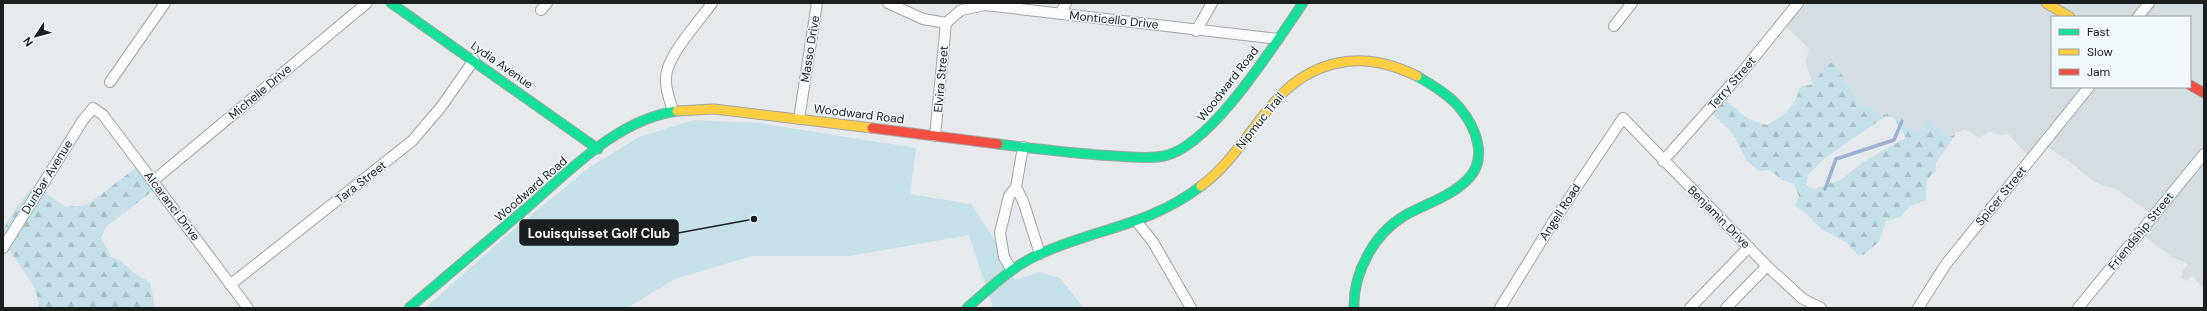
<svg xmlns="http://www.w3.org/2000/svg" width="2207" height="311" viewBox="0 0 2207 311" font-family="'DM Sans',sans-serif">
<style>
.built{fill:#d4dee2;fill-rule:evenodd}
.grass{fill:#c6e0e9}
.forest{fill:url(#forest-firs);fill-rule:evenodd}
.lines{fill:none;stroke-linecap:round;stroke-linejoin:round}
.stream{stroke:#9db0d2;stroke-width:3.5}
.street-casing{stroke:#a1a4a4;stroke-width:12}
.fast-casing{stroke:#a1a4a4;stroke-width:11}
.slow-casing{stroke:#a1a4a4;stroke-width:11}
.jam-casing{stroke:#a1a4a4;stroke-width:11}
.street{stroke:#fbfcfc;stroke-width:10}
.fast{stroke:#16e098;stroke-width:9}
.slow{stroke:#ffcf43;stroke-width:9}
.jam{stroke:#f24e42;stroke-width:9}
.labels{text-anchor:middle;stroke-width:3;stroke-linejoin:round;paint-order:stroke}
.street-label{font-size:12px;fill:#1b1e1f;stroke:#f1f8fb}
.leader{fill:none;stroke:#1b1e1f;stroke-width:1.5}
.callout-dot{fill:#1b1e1f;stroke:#f1f8fb;stroke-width:1.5}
.callout{fill:#1b1e1f;stroke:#1b1e1f;stroke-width:1.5}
.callout-label{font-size:13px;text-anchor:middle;font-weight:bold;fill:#fff}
</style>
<defs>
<pattern id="forest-firs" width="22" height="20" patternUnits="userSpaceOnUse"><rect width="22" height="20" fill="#c6e0e9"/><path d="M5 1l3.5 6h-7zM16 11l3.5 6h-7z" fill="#aac0c7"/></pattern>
</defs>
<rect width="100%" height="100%" fill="#e6eaec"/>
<path class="built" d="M1798 3H2204V289L2192 276 2186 281 2182 278V271L2188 264 2170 256 2145 236V232L2155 217 2116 189 2103 186 2089 178 2070 162 2050 149 2046 147 2033 161 2008 134 1998 135 1990 131 1979 138 1965 129 1949 137 1913 132 1891 113 1882 116 1871 106 1863 107 1833 62 1825 66 1813 84 1805 61 1809 48 1783 24ZM2052 17H2190V87H2052Z"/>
<path class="grass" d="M694 120 759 123 916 148 910 194 971 204 996 242 1015 280 1039 272 1060 278 1084 308H993L969 235 850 256H752L675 279 627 308H425L506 236 587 169 639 137Z"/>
<path class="forest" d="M1833 62 1863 107 1871 106 1882 116 1891 112 1913 132H1916L1929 120 1949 137 1956 134 1936 163V171C1924 179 1926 187 1926 200L1910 206 1900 217 1886 221 1879 242 1863 255H1858L1846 242 1821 229 1806 213 1795 206 1799 196 1794 184 1782 180 1770 170 1759 171 1746 160 1733 133 1711 113 1724 99 1747 118 1766 125C1784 117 1795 107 1800 87L1813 84 1825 66ZM1886 116 1894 118 1906 138 1863 162 1842 179 1815 189 1806 186 1808 175 1826 157Z
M141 164 159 186 106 227 101 237 111 257 121 261 134 273 150 282 155 307 159 308H38C42 279 0 254 4 229 10 215 21 202 30 190L34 185 66 207 87 205Z"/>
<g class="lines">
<path class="stream" d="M1825 189 1836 159 1894 140 1902 121"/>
<g class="street-casing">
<path id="street" d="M888 3 923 19 946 23
M541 10 547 3
M1060 14 1066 3
M2138 17 2149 3
M946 23 961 10 985 5 1278 39
M1614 26 1632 3
M1196 31 1212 3
M110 82 165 3
M673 111C670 101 665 89 666 78 666 56 699 22 712 3
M799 119 817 3
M935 136 946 23
M1663 161 1743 71 1798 3
M153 181 367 3
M1016 187 1023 201 1040 254
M1137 222 1153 242 1191 308
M3 248 83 120 93 108 103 115 248 308
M1011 269 1004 257 1000 233 1009 196 1016 187 1023 147
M230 285 412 141 441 107 474 60
M1500 308 1555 219 1623 118 1767 266 1803 299 1821 308
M1690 308 1749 247
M1726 308 1767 266
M1918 308 1946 264 2089 87
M2078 308 2204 154"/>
</g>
<g class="fast-casing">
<path id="fast" d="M391 3 598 149
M998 144C1037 149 1076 154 1116 156 1132 157 1149 159 1164 156 1211 147 1276 42 1303 3
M409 308C447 276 484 244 522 212 568 173 615 120 677 111
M967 308C990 288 1012 266 1040 254 1097 228 1149 226 1201 186
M1354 308C1353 273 1374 234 1404 216 1425 204 1450 197 1467 180 1489 159 1476 127 1459 107 1448 94 1432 85 1417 76"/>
</g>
<g class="slow-casing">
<path id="slow" d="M2046 3 2070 17
M677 111 714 109 872 128
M1201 186C1253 148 1269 77 1338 63 1367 57 1392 64 1417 76"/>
</g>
<g class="jam-casing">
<path id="jam" d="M2190 85 2204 93
M872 128 998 144"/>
</g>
<use href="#street" class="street"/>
<use href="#fast" class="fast"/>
<use href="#slow" class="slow"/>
<use href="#jam" class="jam"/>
</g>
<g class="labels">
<g class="street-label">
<text transform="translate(1114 20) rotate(6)" y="4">Monticello Drive</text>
<text transform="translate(810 49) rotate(-81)" y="4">Masso Drive</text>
<text transform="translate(502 65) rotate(35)" y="4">Lydia Avenue</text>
<text transform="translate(941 79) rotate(-85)" y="4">Elvira Street</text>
<text transform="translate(1732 83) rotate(-49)" y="4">Terry Street</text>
<text transform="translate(1228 84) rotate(-52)" y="4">Woodward Road</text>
<text transform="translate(260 92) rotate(-40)" y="4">Michelle Drive</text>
<text transform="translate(859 114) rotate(7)" y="4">Woodward Road</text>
<text transform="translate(1260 121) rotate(-51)" y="4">Nipmuc Trail</text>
<text transform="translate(47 177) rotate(-58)" y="4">Dunbar Avenue</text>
<text transform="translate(361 182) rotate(-38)" y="4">Tara Street</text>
<text transform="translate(531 189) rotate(-41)" y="4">Woodward Road</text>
<text transform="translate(2001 196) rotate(-51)" y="4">Spicer Street</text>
<text transform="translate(172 206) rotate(53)" y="4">Alcaranci Drive</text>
<text transform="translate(1560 212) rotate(-57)" y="4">Angell Road</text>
<text transform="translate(1719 217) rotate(45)" y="4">Benjamin Drive</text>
<text transform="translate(2141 231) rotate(-51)" y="4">Friendship Street</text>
</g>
</g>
<path class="leader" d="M754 219L678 233"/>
<circle class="callout-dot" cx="754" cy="219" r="4"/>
<rect class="callout" x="520" y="220" width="158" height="25" rx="4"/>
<g class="callout-label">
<text x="599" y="238">Louisquisset Golf Club</text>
</g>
<rect width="2207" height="311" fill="none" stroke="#1b1e1f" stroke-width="8"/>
<rect x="2051" y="16" width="140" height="72" fill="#f1f8fb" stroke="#9ba1a3"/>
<rect x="2059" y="29" width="20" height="6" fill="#16e098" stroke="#9ba1a3"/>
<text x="2087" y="36" font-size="12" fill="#1b1e1f">Fast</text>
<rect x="2059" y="49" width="20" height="6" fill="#ffcf43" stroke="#9ba1a3"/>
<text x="2087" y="56" font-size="12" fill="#1b1e1f">Slow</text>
<rect x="2059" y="69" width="20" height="6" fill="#f24e42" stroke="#9ba1a3"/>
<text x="2087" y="76" font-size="12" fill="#1b1e1f">Jam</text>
<g transform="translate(36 36) rotate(234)" stroke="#f1f8fb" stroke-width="3" paint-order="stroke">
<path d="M0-3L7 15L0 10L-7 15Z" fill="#1b1e1f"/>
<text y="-6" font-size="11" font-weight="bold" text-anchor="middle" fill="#1b1e1f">N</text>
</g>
</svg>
